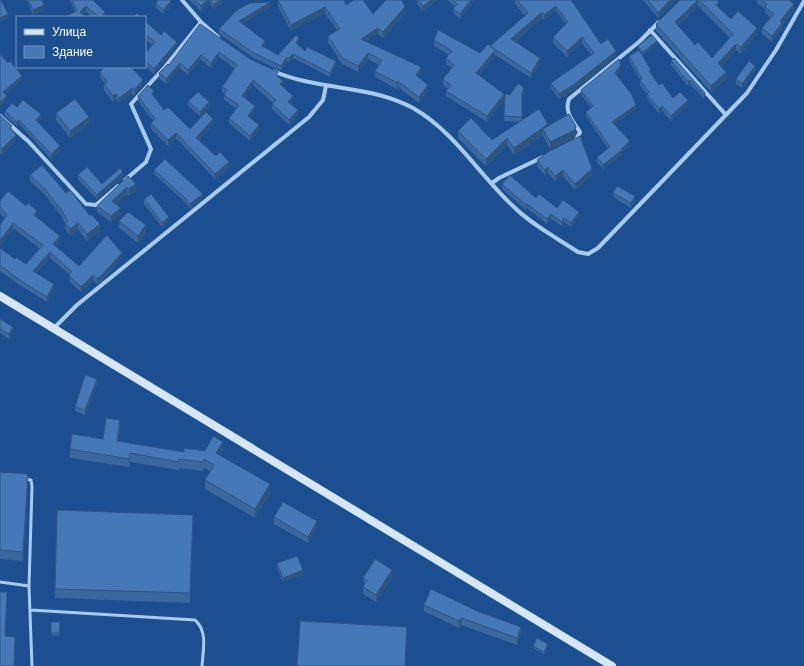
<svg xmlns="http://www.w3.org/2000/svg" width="804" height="666" viewBox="0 0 804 666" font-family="Helvetica,sans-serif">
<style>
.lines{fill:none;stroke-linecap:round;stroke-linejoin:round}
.service{stroke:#a9c9ee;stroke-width:3}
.minor{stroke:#a9c9ee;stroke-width:4}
.secondary{stroke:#d6e6fa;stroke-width:8}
.wall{fill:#3a679d;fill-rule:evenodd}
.shaded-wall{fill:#305480}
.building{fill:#4478b7;stroke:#305480}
</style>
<rect width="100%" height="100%" fill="#1b4f8f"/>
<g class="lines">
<path class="service" d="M25 479 31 480 32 487 29 586
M0 582 29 586 32 666
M31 610 195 620C208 631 203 651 202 666"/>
<path class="minor" d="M182 0 201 22 218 37
M650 30 726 115
M273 71C319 91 368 84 413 108 455 132 479 175 514 207 532 225 557 238 578 252L588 254 598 248 747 93 776 50 804 1
M0 116 29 142 86 204 96 205 118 186
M576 140 580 132C573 121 564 112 569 99L640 41 659 22
M125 180 146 162 151 149 131 104 165 67 201 22
M492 183 499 178 543 157
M54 328 77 305 309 117 323 100 326 86"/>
<path class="secondary" d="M0 296 612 666"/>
</g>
<path class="wall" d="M27 0H42L44 10 33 15Z
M70 0H93L105 17H92L86 12 83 15 75 12Z
M189 0H209V2L201 11Z
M209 0H222V4L213 9Z
M278 0 373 14 405 13 383 38 378 34 366 41 421 73 418 77 428 91 419 103 398 87 397 89 375 77V71L379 65 368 59 358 72 342 64 328 42V36L337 30 325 13 291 31 278 6Z
M417 0H437L423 11 417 4Z
M448 0H475L460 19 453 13V9L455 7Z
M515 0H571L601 44 616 56 576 89 559 99 551 88V83L591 55 582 43 567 57 553 43V37L566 24 556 11 544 20 542 18 515 42 540 64 531 78 495 55V56L479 75 504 99 487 122 446 96V91L448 89 443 85V79L452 68 446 64V58L449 55 434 46V40L480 53 490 46 525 16 515 4Z
M643 0H675L658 18Z
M680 0H717L719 8 731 19 757 34 741 54 736 50 721 67 726 79 711 92 656 31V24ZM698 6 730 38 712 58 695 45 678 26Z
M757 0H789L794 10 782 25V29L772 42 762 34V28L770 17 765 13V9L757 3Z
M156 3 171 6 163 14 156 8Z
M271 7 242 23 265 46 264 47 278 55 299 42 298 45 305 51 336 66 330 77 293 58 289 63 287 61 281 70H279L254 58 219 34V29Z
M145 21 161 35 177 47 154 74 145 66V54L152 45 145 39Z
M200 24 250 59 278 76 283 86H282L293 101 291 104 298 115 289 125 272 109V104L273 103 253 85 244 97 255 111 250 118 259 130 250 141 229 123V118L237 109 224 100V95L225 94 222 92V87L235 69 219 57 211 68 201 60 188 75 180 68 166 84 159 78V73L169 65Z
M657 44 643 54 638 48V46Z
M629 56 651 73 659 85 673 98 688 105 671 121 662 111 659 114 647 98V94L640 85V80L629 61Z
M671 61 705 93V97L704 99 690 84 688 86 671 65Z
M101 67H131L143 85 134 96 132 94 119 103 116 99 113 102 104 90V84H105L100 77V72L103 69Z
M621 69 617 75 636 109 614 124 630 145 622 152V155L603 169 597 162V157L608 149 586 116V112L591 108 581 94V90Z
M755 71 742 88 736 84V79Z
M524 92 522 96V120L576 133 575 137 550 149 543 136V135L514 155 507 145 486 166 458 138V131L492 140 520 122 504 121 505 94 510 95Z
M138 96 154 97 164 110 190 129 213 124 199 140 229 167 215 179 176 138 168 146 151 129V123L153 121 138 101Z
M188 101 209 107 200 116 188 106Z
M17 107 41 119 38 122 60 151 51 159 19 124 17 126 5 116V111Z
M56 113 89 124 70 138 56 120Z
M0 115 12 129 16 140 2 155 0 153Z
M537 160 592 175 575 190 563 176 555 181 548 173 545 176 537 166Z
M154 170 203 198 190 209 186 203 154 174Z
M30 175 66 193 100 231 87 241 78 229 70 235 65 229V223L62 217 45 195 30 181Z
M78 175 102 184 123 177 97 199 78 180Z
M128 176 136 190 129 196 127 194 116 204 121 214 111 222 97 212V206Z
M502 184 536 198 557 208 579 216 571 227 564 222 562 226 551 219 547 224 527 208 526 210 502 189Z
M613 193 635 201 631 208 613 197Z
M144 199 169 222 162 227 144 204Z
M0 201 37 217 60 242 56 246 79 266 122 258 100 282 97 284 93 280 81 292 69 281 70 275 50 258 36 273 54 290 47 302 18 284 0 271V248L15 259 26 264 40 249 13 228 0 213Z
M119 221 146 232 138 243 119 228Z
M0 319 13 332 9 339 0 333Z
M97 384 85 415 75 411V407Z
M120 429 118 441 184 452 223 450 220 455 270 493 255 518 205 489V480L210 471 204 468 203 471 179 468V470L130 462 129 467 70 458V449L103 439Z
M0 472 28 483 23 561 0 559Z
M193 515 190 603 55 598V589Z
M274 517 317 528 308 543 274 524Z
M277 563 303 575 283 582 277 568Z
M392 577 376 602 363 594V587L364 585 363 578Z
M424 605 521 634 517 645 461 625 459 628 424 611Z
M51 622H60L59 636 51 635Z
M533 646H548L544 654 533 648Z"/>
<path class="shaded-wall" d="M207 0H209V2L201 11V6Z
M222 0V4L213 9V4Z
M431 0H437L423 11V6Z
M471 0H475L460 19V14Z
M670 0H675L658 18V13Z
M698 0V6L675 29V22Z
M171 1V6L163 14V10Z
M271 2V7L239 25V21Z
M719 2V8L716 5Z
M794 4V10L782 25V29L772 42V36L780 21Z
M44 5V10L33 15V10Z
M86 6V12L81 17 80 12Z
M556 6V11L544 20V15Z
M325 7V13L291 31V25Z
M405 7V13L383 38V32Z
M105 12V17H101Z
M542 12V18L511 45V39Z
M8 14V18L0 23V18Z
M378 28V34L361 45V39Z
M757 28V34L741 54V47Z
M582 37V43L567 57V51Z
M299 38V42L296 48V43Z
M265 41V46L262 50V46Z
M657 41V44L643 54V52Z
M177 42V47L154 74V69Z
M736 44V50L718 70V63Z
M495 50V56L476 78V73Z
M616 51V56L576 89 559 99V94Z
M219 52V57L211 68V63Z
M368 53V59L358 72V66Z
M293 54V58L289 63V58Z
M201 55V60L188 75V70Z
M287 57V61L281 70V66Z
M540 58V64L531 78V73Z
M336 61V66L330 77V73Z
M180 63V68L166 84V79Z
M621 65V69L615 77V73Z
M755 66V71L742 88V84Z
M421 67V73L416 81V75Z
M726 72V79L711 92V86Z
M22 76V80L3 96V92Z
M143 80V85L134 96V90Z
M253 80V85L242 101V96Z
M690 80V84L688 86V82Z
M283 81V86L280 89V84Z
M398 81V87L397 89V83Z
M428 85V91L419 103V97Z
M132 88V94L119 103V98Z
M524 88V92L522 96V92Z
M705 93V97L704 99V95Z
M116 94V99L113 102V96Z
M504 94V99L487 122V116Z
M7 95V99L0 108V103Z
M293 96V101L288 107V102Z
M688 100V105L671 121V116Z
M209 102V107L200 116V112Z
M636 105V109L612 126V122Z
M255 106V111L248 121V116Z
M662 106V111L659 114V109Z
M298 110V115L289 125V120Z
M41 114V119L36 125V120Z
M89 117V124L70 138V131Z
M213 119V124L196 143V138Z
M19 120V124L17 126V122Z
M548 124V131L543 129V135L514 155V148Z
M259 125V130L250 141V136Z
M576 126V133L575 137 550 149V142Z
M176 133V138L168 146V140Z
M16 135V140L2 155V149Z
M507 138V145L486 166V159Z
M630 141V145L622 152V155L603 169V165Z
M60 146V151L51 159V154Z
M229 162V167L215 179V174Z
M548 167V173L545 176V170Z
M592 169V175L575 190V184Z
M563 170V176L555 181V176Z
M123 172V177L97 199V195Z
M136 184V190L129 196V189Z
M127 187V194L112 208V201Z
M203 194V198L190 209V204Z
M635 196V201L631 208V203Z
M527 204V208L526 210V205Z
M121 208V214L111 222V216Z
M37 211V217L34 215Z
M579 212V216L571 227V223Z
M551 214V219L547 224V219Z
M169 217V222L162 227V223Z
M564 218V222L562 226V222Z
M13 223V228L0 247V241Z
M78 223V229L70 235V229Z
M100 224V231L87 241V234Z
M146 225V232L138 243V236Z
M60 236V242L53 249V244Z
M50 252V258L33 276V271Z
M122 253V258L97 284V279Z
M93 275V280L81 292V287Z
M54 284V290L47 302V297Z
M13 327V332L9 339V334Z
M97 379V384L85 415V410Z
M120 420V429L117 449V441Z
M223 442V450L216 462V453Z
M130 453V462L129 467V459Z
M28 474V483L23 561V552Z
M270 484V493L255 518V509Z
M317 521V528L308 543V537Z
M303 570V575L283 582V578Z
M392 570V577L376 602V595Z
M461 618V625L459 628V621Z
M521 627V634L517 645V638Z
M548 644V646L544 654V652Z"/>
<path class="building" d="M0 0H1L8 14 0 18Z
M29 0H42L44 5 33 10Z
M72 0H93L105 12 101 17H99L86 6 80 12 85 17H64L77 11Z
M158 0H170L171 1 163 10 156 3Z
M194 0H207L201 6Z
M211 0H221L213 4Z
M278 0H344L346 5 354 0H363L373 14 386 0H402L405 7 383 32 378 28 361 39 421 67 416 75 428 85 419 97 398 81 397 83 375 71 382 60 368 53 358 66 342 58 328 36 340 29 325 7 291 25Z
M418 0H431L423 6Z
M453 0H471L460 14 453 9 457 4Z
M517 0H571L601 44 608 39 616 51 576 83 559 94 551 83 594 53 582 37 567 51 553 37 568 22 556 6 544 15 542 12 511 39 540 58 531 73 490 46 528 13Z
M648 0H670L658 13Z
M680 0H698L675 22 695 45 698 42 712 58 733 34 699 0H717L719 2 716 5 731 19 738 11 757 28 741 47 736 44 718 63 726 72 711 86 656 24Z
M762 0H789L794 4 780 21 782 23 772 36 762 28 774 14 765 7 767 4Z
M271 2 239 21 265 41 262 46 278 55 296 35 299 38 296 43 305 51 307 47 336 61 330 73 293 54 289 58 287 57 281 66 279 65 254 53 219 29 237 10 250 3Z
M137 13 141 17H133Z
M145 21 161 35 164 31 177 42 154 69 145 61V54L155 42 145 34Z
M200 24 250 59 278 72 276 75 283 81 280 84 293 96 288 102 298 110 289 120 272 104 276 100 253 80 242 96 255 106 248 116 259 125 250 136 229 118 239 105 224 95 227 90 222 87 237 65 219 52 211 63 201 55 188 70 180 63 166 79 159 73 168 64 169 65Z
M438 30 480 53 488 44 495 50 476 73 504 94 487 116 446 91 451 85 443 79 454 65 446 58 452 51 434 40Z
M652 35 657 41 643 52 638 46Z
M639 50 651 70 649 71 659 85 662 83 673 98 680 92 688 100 671 116 662 106 659 109 647 94 649 92 640 80 642 79 629 56Z
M1 55 8 63 10 61 22 76 3 92 7 95 0 103V56Z
M674 58 705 93 704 95 690 80 688 82 671 61Z
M619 59 621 65 615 73 632 95 636 105 612 122 630 141 621 149 622 150 603 165 597 157 610 147 586 112 593 106 581 90Z
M749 61 755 66 742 84 736 79Z
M105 67H131L143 80 134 90 132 88 119 98 116 94 113 96 104 84 107 82 100 72Z
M518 83 524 88 522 92V117L504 116 505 94 510 95Z
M148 85 154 91 152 94 164 110 168 107 190 129 206 112 213 119 196 138 216 156 220 152 229 162 215 174 176 133 168 140 151 123 155 119 138 96Z
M198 92 209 102 200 112 188 101Z
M75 99 89 117 70 131 56 113Z
M23 100 41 114 36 120 60 146 51 154 19 120 17 122 5 111 12 103 17 107Z
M539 109 548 124 514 148 507 138 486 159 458 131 471 118 492 140Z
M569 114 576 126 575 130 550 142 543 129Z
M0 115 12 126 10 127 16 135 2 149 0 147Z
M580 136 592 169 575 184 563 170 555 176 548 167 545 170 537 160 548 152Z
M165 159 203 194 190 204 186 199 154 170Z
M42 165 66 193 70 190 90 216 91 214 100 224 87 234 78 223 70 229 65 223 68 221 62 211 45 189 30 175Z
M87 167 102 184 120 168 123 172 97 195 78 175Z
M510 175 536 198 539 194 557 208 563 200 579 212 571 223 564 218 562 222 551 214 547 219 527 204 526 205 502 184Z
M128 176 136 184 129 189 127 187 112 201 121 208 111 216 97 206Z
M617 186 635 196 631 203 613 193Z
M8 191 26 206 28 203 37 211 34 215 60 236 53 244 79 266 107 235 122 253 100 277 97 279 93 275 81 287 69 275 72 272 50 252 33 271 54 284 47 297 18 279 0 265V248L15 259 16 257 26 264 43 245 13 223 0 241V225L7 215 0 207V201Z
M151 194 169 217 162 223 144 199Z
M128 212 146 225 138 236 119 221Z
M0 319 13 327 9 334 0 329Z
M85 375 97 379 85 410 75 407Z
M106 418 120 420 117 441 184 452V448L205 451 213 436 223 442 216 453 270 484 255 509 205 480 214 465 204 459 203 462 179 459V462L130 453 129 459 70 449 72 434 103 439Z
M0 472 28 474 23 552 0 550Z
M283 502 317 521 308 537 274 517Z
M57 510 193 515 190 593 55 589Z
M297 556 303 570 283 578 277 563Z
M375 559 392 570 376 595 363 587 367 580 363 578Z
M431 589 477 611 521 627 517 638 461 618 459 621 424 605Z
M0 592H7L5 636 15 637 14 666H0Z
M300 621 407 627 405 666H297Z
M51 622H60L59 633H51Z
M537 638 548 644 544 652 533 646Z"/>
<rect x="16" y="16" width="130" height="52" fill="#1b4f8f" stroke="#7695bc"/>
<rect x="24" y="29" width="20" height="6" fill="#d6e6fa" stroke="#7695bc"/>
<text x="52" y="36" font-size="12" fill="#ffffff">Улица</text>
<rect x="24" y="46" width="20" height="12" fill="#4478b7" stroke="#7695bc"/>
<text x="52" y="56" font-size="12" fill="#ffffff">Здание</text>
</svg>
